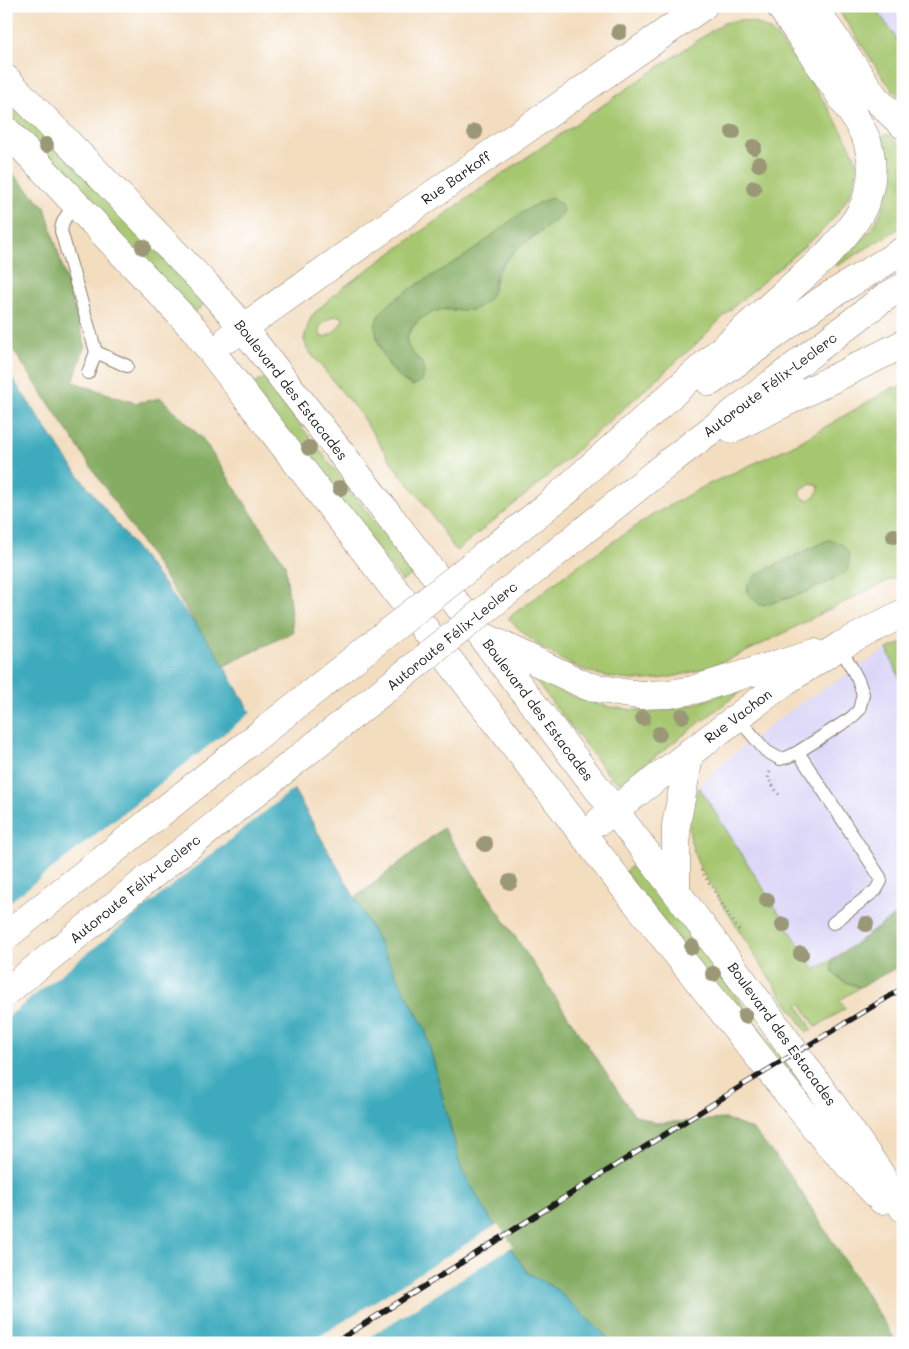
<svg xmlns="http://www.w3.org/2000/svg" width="909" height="1349" viewBox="0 0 909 1349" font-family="Mali,sans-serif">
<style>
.built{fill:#dbd6f7}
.green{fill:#a6c770;stroke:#617246;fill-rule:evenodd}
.forest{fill:#84ac62;stroke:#50643f}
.water{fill:#3eabbd;stroke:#2d646c}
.pier{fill:#f3ddbf}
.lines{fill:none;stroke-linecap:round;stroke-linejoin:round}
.lane-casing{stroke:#887c6e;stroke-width:14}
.secondary-casing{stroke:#887c6e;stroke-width:29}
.highway-casing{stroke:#887c6e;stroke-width:29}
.path{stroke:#887c6e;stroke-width:3;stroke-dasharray:1 4;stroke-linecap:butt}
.lane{stroke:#fff;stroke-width:12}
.secondary{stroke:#fff;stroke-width:28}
.highway{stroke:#fff;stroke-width:28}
.rail-casing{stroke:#1c1c1c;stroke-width:5.5}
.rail{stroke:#fff;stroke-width:4;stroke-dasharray:11;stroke-linecap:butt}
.highway-bridge-casing{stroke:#887c6e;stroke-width:29;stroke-linecap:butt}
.highway-bridge{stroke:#fff;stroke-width:28}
.tree{fill:#9b9878}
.labels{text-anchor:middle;stroke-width:4.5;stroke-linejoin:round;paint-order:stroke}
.street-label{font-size:14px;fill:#1c1c1c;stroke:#fff}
</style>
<rect width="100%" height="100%" fill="#fff"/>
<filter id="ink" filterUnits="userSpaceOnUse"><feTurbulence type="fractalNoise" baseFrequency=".02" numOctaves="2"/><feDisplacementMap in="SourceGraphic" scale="10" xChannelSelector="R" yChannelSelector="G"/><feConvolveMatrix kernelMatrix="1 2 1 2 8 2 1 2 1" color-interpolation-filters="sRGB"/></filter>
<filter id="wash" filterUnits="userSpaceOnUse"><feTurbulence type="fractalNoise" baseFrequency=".0096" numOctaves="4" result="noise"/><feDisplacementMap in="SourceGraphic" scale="20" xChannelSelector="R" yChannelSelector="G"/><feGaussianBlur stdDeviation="1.12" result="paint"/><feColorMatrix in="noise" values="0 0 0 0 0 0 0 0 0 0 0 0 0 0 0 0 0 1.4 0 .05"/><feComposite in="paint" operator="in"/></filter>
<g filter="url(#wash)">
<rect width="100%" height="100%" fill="#f3ddbf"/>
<path class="built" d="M874 6H903V48Z
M887 649 903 686V910L816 970 699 787 717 768 773 723 804 701Z"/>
<path class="green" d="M836 6H874L903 48V102L884 79Z
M741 20C752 22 761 24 770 31 788 44 857 146 857 166 856 192 838 214 821 232L730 310 696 344 533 489 456 551 423 502 394 466 360 414 307 349 304 339 308 325 312 315 341 289 476 192 723 23ZM515 218 543 230C520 248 497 259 494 290L460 311C441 308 423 311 412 329 409 333 406 337 407 343 409 351 418 359 423 365L404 381 390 368 378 342 471 252ZM335 316H341L343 318C341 327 331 337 321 337L319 328 328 319Z
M6 94 205 303 194 313 6 115Z
M887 134 903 147V226L837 266 835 263C847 252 862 242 872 228 891 202 893 166 882 136Z
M264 378 414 573 402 581 251 386Z
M903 387V574C874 587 846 601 818 615 767 642 703 678 645 680 593 682 542 655 508 618L580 564 654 514 707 485 798 443 891 388ZM811 483 818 485 819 489 816 495 809 500 804 499 801 495 800 490ZM847 571C823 587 789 600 761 605Z
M903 643V686L887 649Z
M533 671C543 679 554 687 565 693 601 709 647 715 686 706 704 702 722 694 740 687L742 690 740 692 623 781 619 782 611 778 530 674Z
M699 787 815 970 832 960C828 978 847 983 860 987L839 1001 846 1008 816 1027 801 1003 798 1005 812 1029 807 1032 762 967 701 870C687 839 685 818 699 787Z
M636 862 837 1131 836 1135 625 872Z"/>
<path class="forest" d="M6 167 45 207 85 345 73 382 135 403 161 398 202 438 285 564 293 632 224 666 6 339Z
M551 198 561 204 563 210 559 218C540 233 515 247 500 267 489 282 500 295 477 308 468 313 458 309 448 309 433 309 410 322 407 338 404 350 421 357 423 367 425 371 423 377 422 381L413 386C396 378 389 366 381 350 377 340 373 327 378 317 389 296 451 267 472 251 498 233 520 208 551 198Z
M828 540C846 541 853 554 847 571 823 587 789 600 760 605L747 593 748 585 757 574Z
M443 828 633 1114 655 1123 726 1119 753 1130 789 1173 897 1343H613L556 1289 527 1272 490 1218 461 1168 425 1029 355 898Z
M903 910V964L860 987C847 983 828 978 832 960Z"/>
<path class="water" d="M6 369 73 468 213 647 224 666 355 898 425 1029 461 1168 490 1218 527 1272 556 1289 613 1343H6Z"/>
<path class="pier" d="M253 711 296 787 6 1018V905Z
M498 1224 513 1246 360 1343H309Z"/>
</g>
<g filter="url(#ink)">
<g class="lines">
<g class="lane-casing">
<path id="lane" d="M77 205C68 213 62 219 61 231L96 352 127 366
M88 373 96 352
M737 717 766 751 780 759 788 757 798 752 851 718 859 710 863 694 858 680 840 646
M798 752 880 877 881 881 876 890 833 923"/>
</g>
<g class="secondary-casing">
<path id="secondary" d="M6 79 206 285 231 313C350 463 466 615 581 767 692 912 802 1056 903 1208
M6 130 194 329 612 872 712 998 826 1141 882 1200
M229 338 373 236 703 6
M485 637 587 686 623 693 641 695 670 694 693 690 814 653
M600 821 784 682 840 646 903 613
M676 891V825L690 752"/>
</g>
<g class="highway-casing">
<path id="highway" d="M813 6 875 98 903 125
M710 382 821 301 903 251
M732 429 903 344
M553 501 826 256C842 238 860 220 867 197 873 180 873 162 868 144 863 128 851 112 842 98 822 67 801 37 780 6
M485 555 568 490
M511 589 673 459 885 297 903 287"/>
</g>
<path class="path" d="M770 772 768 778 779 795
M701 870 739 931"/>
<use href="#lane" class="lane"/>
<use href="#secondary" class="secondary"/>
<use href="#highway" class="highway"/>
<g class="rail-casing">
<path id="rail" d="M334 1343 743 1085 903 988"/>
</g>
<use href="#rail" class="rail"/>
<g class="highway-bridge-casing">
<path id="highway-bridge" d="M6 936 485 555
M6 992 511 589"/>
</g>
<use href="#highway-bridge" class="highway-bridge"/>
</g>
<g class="tree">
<circle cx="619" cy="32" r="8"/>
<circle cx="475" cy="132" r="8"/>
<circle cx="733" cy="132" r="8"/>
<circle cx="46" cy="145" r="8"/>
<circle cx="754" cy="147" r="8"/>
<circle cx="759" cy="164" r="8"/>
<circle cx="754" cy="188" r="8"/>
<circle cx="143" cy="247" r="8"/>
<circle cx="309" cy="448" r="8"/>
<circle cx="340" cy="488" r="8"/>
<circle cx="894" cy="536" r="8"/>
<circle cx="682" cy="716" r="8"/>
<circle cx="643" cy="718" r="8"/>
<circle cx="659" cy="734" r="8"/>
<circle cx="485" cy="844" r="8"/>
<circle cx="510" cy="882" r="8"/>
<circle cx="767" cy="900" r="8"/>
<circle cx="866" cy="924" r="8"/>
<circle cx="783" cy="925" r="8"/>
<circle cx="692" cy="947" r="8"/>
<circle cx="801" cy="954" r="8"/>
<circle cx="713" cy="974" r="8"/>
<circle cx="745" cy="1016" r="8"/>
</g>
</g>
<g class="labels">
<g class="street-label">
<text transform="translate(456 178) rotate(-35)" y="5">Rue Barkoff</text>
<text transform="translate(770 385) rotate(-37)" y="5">Autoroute Félix-Leclerc</text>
<text transform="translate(291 390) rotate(52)" y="5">Boulevard des Estacades</text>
<text transform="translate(452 636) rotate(-39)" y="5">Autoroute Félix-Leclerc</text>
<text transform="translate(538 710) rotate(53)" y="5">Boulevard des Estacades</text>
<text transform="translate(738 716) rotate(-37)" y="5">Rue Vachon</text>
<text transform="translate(135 889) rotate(-39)" y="5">Autoroute Félix-Leclerc</text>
<text transform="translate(782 1034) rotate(54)" y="5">Boulevard des Estacades</text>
</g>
</g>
<rect width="909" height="1349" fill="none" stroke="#fff" stroke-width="25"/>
</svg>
